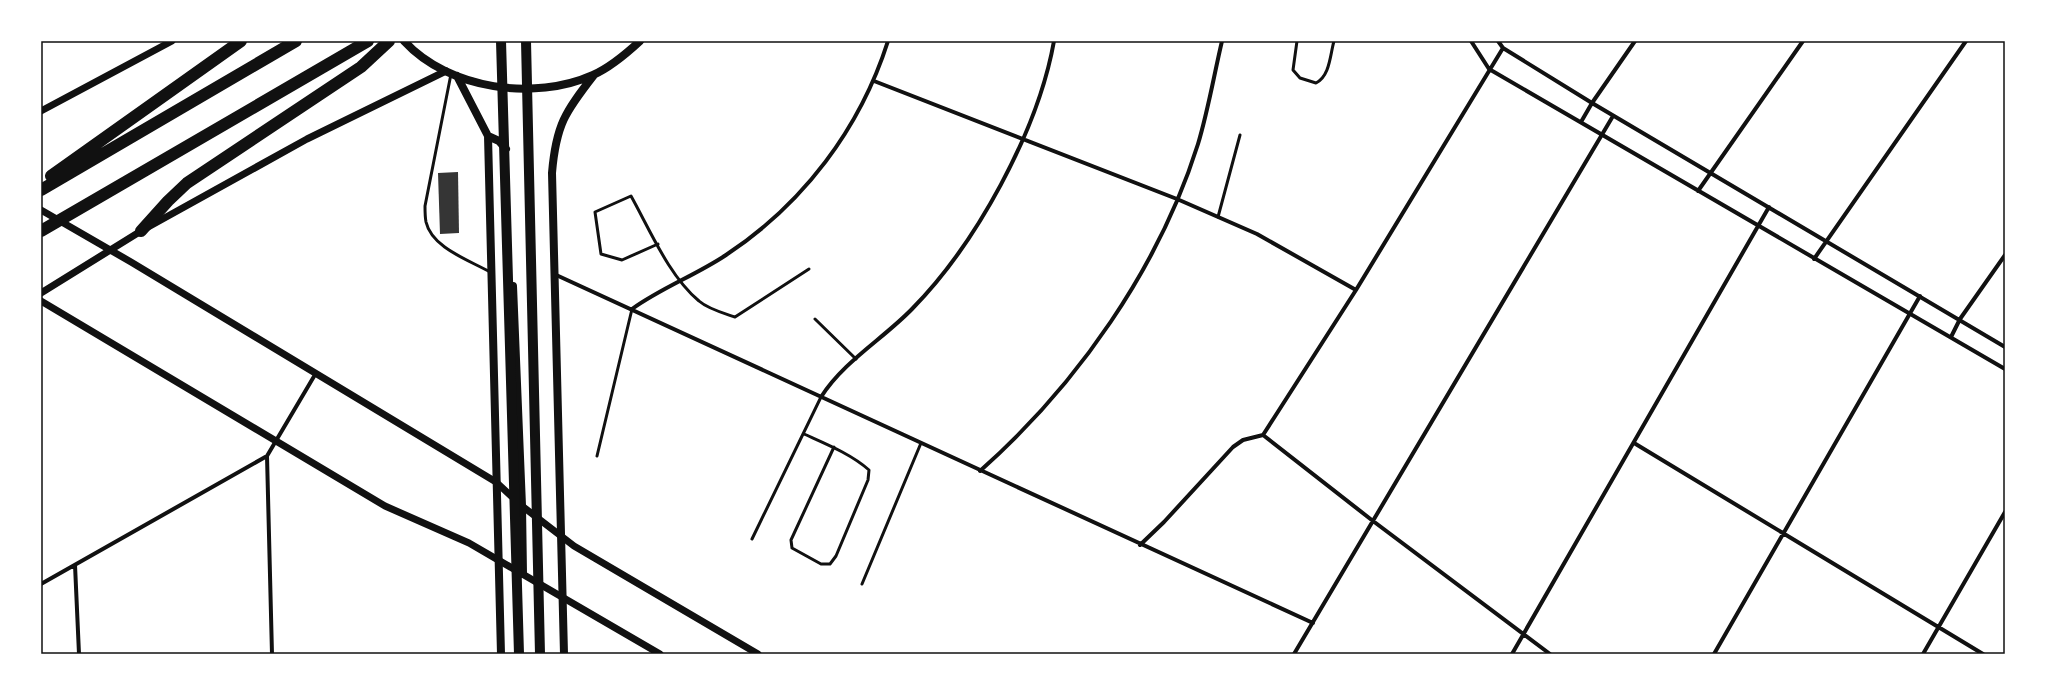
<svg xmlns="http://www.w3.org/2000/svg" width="2046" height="695" viewBox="0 0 2046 695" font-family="Overpass,sans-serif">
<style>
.building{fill:#353535}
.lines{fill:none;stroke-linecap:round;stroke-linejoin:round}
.service{stroke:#111;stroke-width:3}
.minor{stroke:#111;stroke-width:4}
.tertiary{stroke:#111;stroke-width:7}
.secondary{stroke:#111;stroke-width:8}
.primary{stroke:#111;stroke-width:10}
.motorway{stroke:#111;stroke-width:12}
.neatline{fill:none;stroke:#111;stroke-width:1.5}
</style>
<rect width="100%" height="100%" fill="#fff"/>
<path class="building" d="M458 172 459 233 440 234 438 173Z"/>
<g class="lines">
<path class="service" d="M1297 41 1293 70 1300 78 1316 83C1330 76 1330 55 1334 41
M451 74 425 206C425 211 425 217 426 222 432 248 469 260 490 272
M1218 217 1240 135
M658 244 622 260 601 254 595 212 631 196C650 230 669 276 699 301 708 309 723 313 735 317L809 269
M815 319 856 359
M804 434C826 444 851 454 869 470L868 480 836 556 830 564H821L792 548 791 540 834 447
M597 456 632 309
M752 539 821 397
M862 584 921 443"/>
<path class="minor" d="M1471 41 1489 69 2005 369
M1498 41 1503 48 1592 103 2005 347
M874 81 1177 199 1257 234 1356 290
M1581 122 1592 103 1635 41
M1698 191 1803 41
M1814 259 1966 41
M554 274 1313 623
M632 309C661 288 696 275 726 255 803 204 860 129 888 41
M1951 337 1960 319 2005 255
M821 397C844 361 883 339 912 309 976 244 1038 131 1054 41
M1263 435 1373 521 1550 654
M1634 443 1983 654
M267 456 272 654
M980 471C1077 385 1159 268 1198 144 1208 111 1214 75 1222 41
M1140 545 1164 522 1233 447 1243 440 1263 435 1356 290 1503 48
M75 565 79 654
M41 584 267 456 316 373
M1294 654 1613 116
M1512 654 1769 207
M1714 654 1920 296
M1923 654 2005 512"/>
<path class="tertiary" d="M41 111 172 41
M41 210 131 262 496 482 522 506 574 546 758 654
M41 293 141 231 307 139 446 71
M41 301 385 506 469 543 660 654"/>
<path class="secondary" d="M404 41C449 90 535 101 593 75 611 67 626 54 640 41
M457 76 488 136 501 654
M488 136 499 141 506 149
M513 286 522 506 523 574
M564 654 552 173C556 125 565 112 594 75"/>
<path class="primary" d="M501 41 519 654
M526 41 540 654"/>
<path class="motorway" d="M51 176 241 41
M41 190 296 41
M41 231 368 41
M141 231 168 201 187 183 361 67 389 41"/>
</g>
<rect width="2046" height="695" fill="none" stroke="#ffffff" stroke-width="84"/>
<rect x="42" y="42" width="1962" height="611" class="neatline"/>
</svg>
